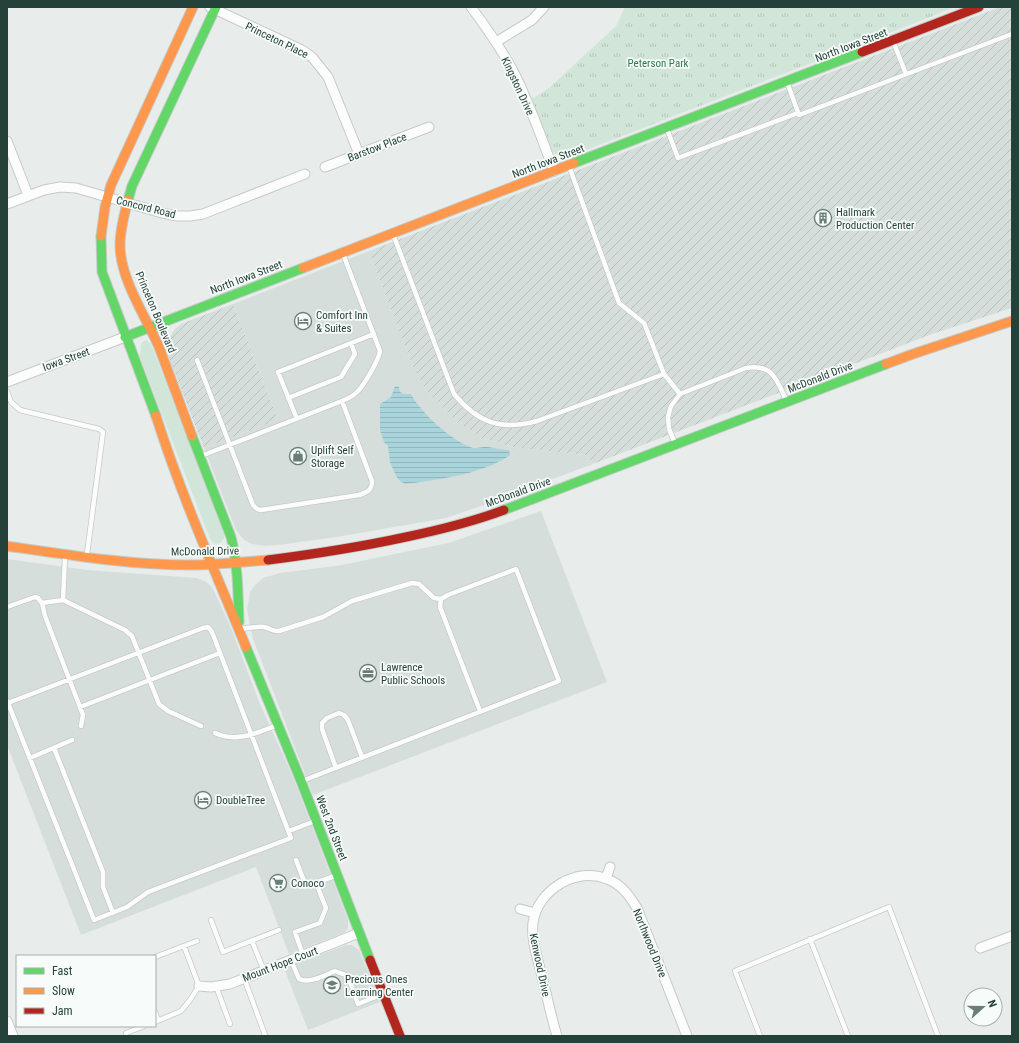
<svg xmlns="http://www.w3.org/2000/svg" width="1019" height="1043" viewBox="0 0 1019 1043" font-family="'Roboto Condensed',sans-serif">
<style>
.built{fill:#d6dedb}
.industrial{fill:url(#industrial-furrows)}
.green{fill:#d1e6d8}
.park{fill:url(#park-tufts)}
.water{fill:url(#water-rules)}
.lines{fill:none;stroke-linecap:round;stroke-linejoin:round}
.lane-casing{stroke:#c5cac8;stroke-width:6}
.street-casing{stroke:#c5cac8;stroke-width:11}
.fast-casing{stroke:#c3cbc8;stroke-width:11}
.slow-casing{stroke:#c3cbc8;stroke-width:11}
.jam-casing{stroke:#c3cbc8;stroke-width:11}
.lane{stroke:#fcfcfc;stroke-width:4.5}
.street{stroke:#fcfcfc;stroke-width:9}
.fast{stroke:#63d668;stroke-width:9}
.slow{stroke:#ff974d;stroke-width:9}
.jam{stroke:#b3261e;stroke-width:9}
.labels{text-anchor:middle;stroke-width:3.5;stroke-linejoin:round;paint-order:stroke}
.street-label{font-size:11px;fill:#24423a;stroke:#f7fbf9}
.park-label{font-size:11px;fill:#2d7a4b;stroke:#f7fbf9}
.poi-label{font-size:11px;fill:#24423a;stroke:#f7fbf9;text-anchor:start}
</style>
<defs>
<pattern id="industrial-furrows" width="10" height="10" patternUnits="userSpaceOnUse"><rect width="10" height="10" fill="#d6dedb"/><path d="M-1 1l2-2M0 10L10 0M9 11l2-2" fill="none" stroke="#b8c0bd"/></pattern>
<pattern id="park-tufts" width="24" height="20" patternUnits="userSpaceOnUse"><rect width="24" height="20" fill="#d1e6d8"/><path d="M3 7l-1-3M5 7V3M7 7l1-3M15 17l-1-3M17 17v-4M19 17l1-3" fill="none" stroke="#b3c6ba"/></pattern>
<pattern id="water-rules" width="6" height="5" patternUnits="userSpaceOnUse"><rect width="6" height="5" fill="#a9d4db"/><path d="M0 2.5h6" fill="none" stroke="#91b7bd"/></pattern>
</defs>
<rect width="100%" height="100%" fill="#e8edeb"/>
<path class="built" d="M369 251 413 367 428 393 452 417 479 437 516 448 585 455 593 464 478 507 446 518 337 537 278 545 265 546 252 544 244 540 236 530 204 448 278 420 233 304Z
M541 511 607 682 313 795 253 639 247 609 250 592 255 585 263 578 280 573 342 565 448 543Z
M7 559 87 570 197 578 206 582 210 585 213 589 231 628 260 704 293 777 348 920V928L344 933 289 954 256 867 81 935 7 745Z
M346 945H352L359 950 380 1002 308 1030 284 968Z"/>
<path class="industrial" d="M1000 7H1012V308L932 334 593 464 585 455 516 448 479 437 452 417 428 393 413 367 369 251Z
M233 304 278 420 204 448 169 358 167 349 168 340 175 329 181 324Z"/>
<path class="green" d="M146 340 151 344 224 534V538L220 543 215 544 210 539 140 357 141 343Z"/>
<path class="park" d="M625 7H954L933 16 568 157C559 158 555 156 551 148L532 99 549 88 616 26Z"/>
<path class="water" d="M395 386 399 387 400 392 404 394H411C421 413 450 439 470 447 476 450 482 446 488 447 496 448 501 450 509 450L510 455C484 474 437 480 405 484L400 481 396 476 390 462 388 446 384 442 380 430V404L391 397Z"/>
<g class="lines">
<g class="lane-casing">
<path id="lane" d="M893 41 906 74
M787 82 799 115 1012 34
M667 129 678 158 798 113
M569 166 619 303 644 323 664 374 680 394
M393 234 454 394C478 423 501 431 537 421L664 374
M197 360 253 505 257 509 261 510 359 495C368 492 372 490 372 481L342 401
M7 392 11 402 20 410 99 429 103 432 87 554
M288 398 341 377 355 354 351 343
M297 419 278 372 374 334
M675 443 669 429 668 417 671 406 680 394 746 368C772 363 777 380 786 400
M201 456 342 401C347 399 352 397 356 393 363 387 379 360 380 351L343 254
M65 557 63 600 125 630 132 636 159 704 168 711 201 726
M42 603 45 616 83 715 81 726
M7 607 35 597 38 598 42 603 63 600
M241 629C249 628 257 626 264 627 270 628 273 632 279 631L323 617 352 601 412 583 419 584 434 598 441 599
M7 701 8 703 94 920 127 907 148 892 291 838 212 632 208 627 203 628 8 703
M80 707 220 653
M215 733C236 743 257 733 278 725
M54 748 103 872V887L113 913
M30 758 72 740
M336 768 322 729V723L327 718 339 713 344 715 348 720 362 757
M302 781 559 681 516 569 448 595 441 599 440 607 480 711
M289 831 315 821
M296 860 306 886 335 876
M211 920 223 952 279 930
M810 939 848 1036
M252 941 264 971
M303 955 295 932 320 923 326 908 316 883
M155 957 197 941
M291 960 299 979C310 984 325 975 335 971L348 976 358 1004 383 994
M244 978 265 1035
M216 986 230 1024
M155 1012 158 1020
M155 1022 181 1011 190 1000 199 986 184 946
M126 1033 144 1026
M760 1036 735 971 889 907 938 1036"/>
</g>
<g class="street-casing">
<path id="street" d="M210 7 302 50 312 57 328 77 359 154
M471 7C486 27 500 47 512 69 529 101 541 137 554 171
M496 42 532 20 544 7
M7 141 28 195
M325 167 429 127
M7 204 44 190 60 187 76 188 162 213 177 216H190L203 214 305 174
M7 382 125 337
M606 878 610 867
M520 909 535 913
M980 948 1012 936
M199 986 211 987 230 984 359 933
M7 1021 13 1036
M557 1036C551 1016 547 996 542 977 538 959 531 940 533 923 537 890 577 866 607 879 621 884 629 895 637 908L687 1036"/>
</g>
<g class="fast-casing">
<path id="fast" d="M574 163 862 52
M128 200 132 186 216 7
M101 236 102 272 156 416
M125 337 303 268
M192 436 231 537C238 565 238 593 239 622
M504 510 886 364
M246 647 301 781 370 960"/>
</g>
<g class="slow-casing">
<path id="slow" d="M128 200C124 215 120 230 120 245 120 279 146 317 159 347 170 377 181 406 192 436
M101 236 105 207 111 185 193 7
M303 268 574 163
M886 364 913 354 1012 321
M156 416C181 495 215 571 246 647
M7 546C68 555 130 565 192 565 217 565 243 562 268 560"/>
</g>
<g class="jam-casing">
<path id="jam" d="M862 52 979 7
M268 560C315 554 360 547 406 537 439 530 472 522 504 510
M370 960 400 1036"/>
</g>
<use href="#lane" class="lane"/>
<use href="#street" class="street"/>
<use href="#fast" class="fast"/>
<use href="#slow" class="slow"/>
<use href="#jam" class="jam"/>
</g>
<defs>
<g id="building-ring" transform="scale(0.9)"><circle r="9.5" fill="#f7fbf9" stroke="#697e78" stroke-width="1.5"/><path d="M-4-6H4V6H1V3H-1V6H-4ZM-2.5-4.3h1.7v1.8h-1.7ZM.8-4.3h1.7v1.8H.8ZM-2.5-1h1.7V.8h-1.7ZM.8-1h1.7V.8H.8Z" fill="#697e78"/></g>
<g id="hotel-ring" transform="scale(0.9)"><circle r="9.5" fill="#f7fbf9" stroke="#697e78" stroke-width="1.5"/><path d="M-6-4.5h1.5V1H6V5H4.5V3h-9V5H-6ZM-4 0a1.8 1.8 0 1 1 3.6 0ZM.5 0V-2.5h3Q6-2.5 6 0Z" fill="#697e78"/></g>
<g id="shop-ring" transform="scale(0.9)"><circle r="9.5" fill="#f7fbf9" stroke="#697e78" stroke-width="1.5"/><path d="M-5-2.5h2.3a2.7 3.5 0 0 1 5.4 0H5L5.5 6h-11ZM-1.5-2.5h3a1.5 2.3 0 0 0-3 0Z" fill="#697e78"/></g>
<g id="office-ring" transform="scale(0.9)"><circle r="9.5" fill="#f7fbf9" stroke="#697e78" stroke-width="1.5"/><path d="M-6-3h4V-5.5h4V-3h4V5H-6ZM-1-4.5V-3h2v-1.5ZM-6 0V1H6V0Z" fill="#697e78"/></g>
<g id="supermarket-ring" transform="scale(0.9)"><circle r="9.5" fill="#f7fbf9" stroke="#697e78" stroke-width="1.5"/><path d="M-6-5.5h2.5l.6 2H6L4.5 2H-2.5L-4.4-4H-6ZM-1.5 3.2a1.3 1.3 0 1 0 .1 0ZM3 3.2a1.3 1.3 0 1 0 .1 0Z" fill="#697e78"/></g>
<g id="school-ring" transform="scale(0.9)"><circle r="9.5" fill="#f7fbf9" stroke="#697e78" stroke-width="1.5"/><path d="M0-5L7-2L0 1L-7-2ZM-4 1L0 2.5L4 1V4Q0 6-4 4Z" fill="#697e78"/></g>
</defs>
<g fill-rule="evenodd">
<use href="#building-ring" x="823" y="218"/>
<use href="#hotel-ring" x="303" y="321"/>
<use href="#shop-ring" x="298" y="456"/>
<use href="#office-ring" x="368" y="673"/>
<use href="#hotel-ring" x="203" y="800"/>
<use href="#supermarket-ring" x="278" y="883"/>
<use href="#school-ring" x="332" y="985"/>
</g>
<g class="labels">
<g class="street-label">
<text transform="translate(277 40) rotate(26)" y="4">Princeton Place</text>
<text transform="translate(851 45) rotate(-21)" y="4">North Iowa Street</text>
<text transform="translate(518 86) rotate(65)" y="4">Kingston Drive</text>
<text transform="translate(377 147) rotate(-21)" y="4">Barstow Place</text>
<text transform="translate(548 161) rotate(-21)" y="4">North Iowa Street</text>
<text transform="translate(146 207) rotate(14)" y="4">Concord Road</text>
<text transform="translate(246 277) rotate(-21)" y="4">North Iowa Street</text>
<text transform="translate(156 312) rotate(67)" y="4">Princeton Boulevard</text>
<text transform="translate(66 359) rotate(-20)" y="4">Iowa Street</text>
<text transform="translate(820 377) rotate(-21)" y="4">McDonald Drive</text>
<text transform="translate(518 492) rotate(-20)" y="4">McDonald Drive</text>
<text transform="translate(205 551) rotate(-1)" y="4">McDonald Drive</text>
<text transform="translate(332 828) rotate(69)" y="4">West 2nd Street</text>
<text transform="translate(650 943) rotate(68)" y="4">Northwood Drive</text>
<text transform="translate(280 964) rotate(-21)" y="4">Mount Hope Court</text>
<text transform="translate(540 965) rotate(78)" y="4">Kenwood Drive</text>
</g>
<g class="park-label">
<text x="658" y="67">Peterson Park</text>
</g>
<g class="poi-label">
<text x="836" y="216">Hallmark<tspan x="836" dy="13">Production Center</tspan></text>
<text x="316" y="319">Comfort Inn<tspan x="316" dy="13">&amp; Suites</tspan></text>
<text x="311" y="454">Uplift Self<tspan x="311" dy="13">Storage</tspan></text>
<text x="381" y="671">Lawrence<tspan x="381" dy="13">Public Schools</tspan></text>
<text x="216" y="804">DoubleTree</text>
<text x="291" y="887">Conoco</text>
<text x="345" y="983">Precious Ones<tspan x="345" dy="13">Learning Center</tspan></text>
</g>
</g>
<rect width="1019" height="1043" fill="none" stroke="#24423a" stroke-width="16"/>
<rect x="16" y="955" width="140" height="72" fill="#f7fbf9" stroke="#a3b1ad"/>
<rect x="24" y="968" width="20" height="6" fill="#63d668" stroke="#a3b1ad"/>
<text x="52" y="975" font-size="12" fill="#24423a">Fast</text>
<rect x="24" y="988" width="20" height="6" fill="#ff974d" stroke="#a3b1ad"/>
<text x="52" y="995" font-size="12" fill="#24423a">Slow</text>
<rect x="24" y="1008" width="20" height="6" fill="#b3261e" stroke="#a3b1ad"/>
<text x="52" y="1015" font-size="12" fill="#24423a">Jam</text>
<g transform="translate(983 1007) rotate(69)"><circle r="19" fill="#f7fbf9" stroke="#a3b1ad"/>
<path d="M0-3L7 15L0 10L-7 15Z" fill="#697e78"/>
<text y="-6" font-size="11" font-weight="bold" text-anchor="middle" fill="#24423a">N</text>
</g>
</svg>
